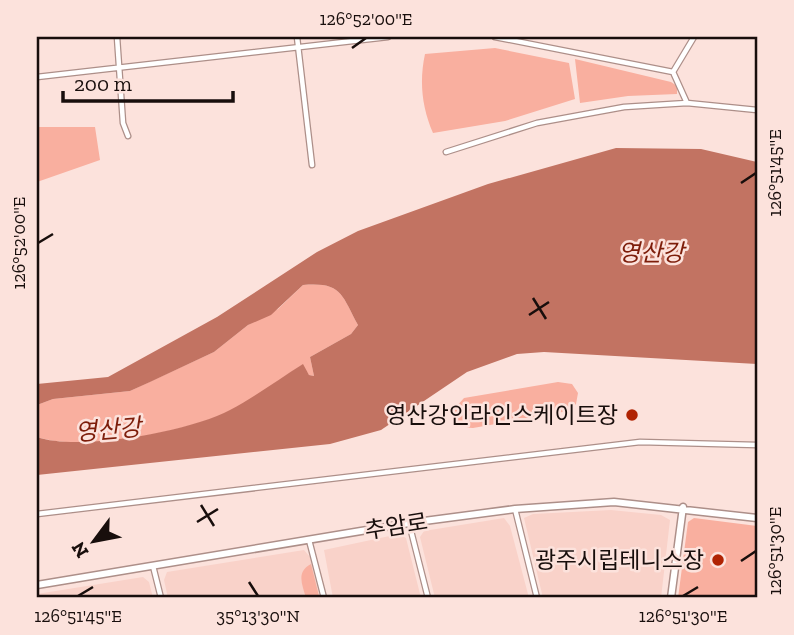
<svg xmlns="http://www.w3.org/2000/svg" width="794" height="635" viewBox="0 0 794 635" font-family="'Zilla Slab','Noto Sans KR',serif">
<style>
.built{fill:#f9d2c9}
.green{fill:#f9af9f}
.water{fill:#c27362}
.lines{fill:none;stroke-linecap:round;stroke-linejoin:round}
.minor-casing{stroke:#ad8f89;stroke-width:7}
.tertiary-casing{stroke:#ad8f89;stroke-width:9}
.minor{stroke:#fff;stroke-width:4.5}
.tertiary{stroke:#fff;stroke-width:6}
.ticks{fill:none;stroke:#180e0c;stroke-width:2.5}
.poi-dot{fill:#b02303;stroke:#fce2dc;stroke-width:2.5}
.labels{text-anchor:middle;stroke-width:5;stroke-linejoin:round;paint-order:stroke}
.poi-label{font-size:23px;fill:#180e0c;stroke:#fce2dc;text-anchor:end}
.street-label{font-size:23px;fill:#180e0c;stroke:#fce2dc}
.water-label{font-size:24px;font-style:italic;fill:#7d1d0a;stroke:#fce2dc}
.neatline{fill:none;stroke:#180e0c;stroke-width:2.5}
.ticks-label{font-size:18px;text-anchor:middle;fill:#180e0c}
</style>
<rect width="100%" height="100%" fill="#fce2dc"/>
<path class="built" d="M611 510 661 515 670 520 661 598H543L524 518 533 514Z
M504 518 510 526 529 598H435L420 537 424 531Z
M399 534 406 538 421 598H333L324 550Z
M304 550 310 557 320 598H168L164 580 167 572Z
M143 577 149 582 153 598H37V594Z"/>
<path class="green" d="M495 48 569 63 575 99 505 121 433 133C422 107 419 82 425 54Z
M575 59 671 82 677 86V94L628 96 580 103Z
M37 127H95L100 160 37 182Z
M303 285C342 282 341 294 358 325L351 334 310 357 314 376 309 375 302 365C279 380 255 398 230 411 188 432 81 452 37 437V405L53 399 130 391 214 352 248 325 278 309Z
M558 382 572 384 578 393 576 404 568 411 473 428C461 428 454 420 455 408L464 398Z
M694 518 757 526V598H678L688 522Z
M311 564 319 596 306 598C302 584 296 572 311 564Z"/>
<path class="water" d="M616 148 701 149 757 162V364L544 352 517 354 467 372 381 430 330 444 37 475V437C79 452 191 431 230 410 255 397 279 379 303 364L309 375 314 376 310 357 351 334 358 325C341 294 342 282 303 285L271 315 248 325 214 352 150 382 130 391 53 399 37 405V384L108 377 217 317 317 252 358 231 488 184Z"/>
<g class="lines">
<g class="minor-casing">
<path id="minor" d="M117 37 123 123 128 136
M297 37 312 165
M495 37 673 72 687 103
M673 72 694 37
M37 77 388 37
M446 152 537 123 624 107 687 103 757 110
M515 509 537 598
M37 514 640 442 757 445
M409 523 428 598
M309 540 324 598
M153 566 161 598"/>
</g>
<g class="tertiary-casing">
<path id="tertiary" d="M37 585 409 523 515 509 614 502 757 518
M671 598 683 507"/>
</g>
<use href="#minor" class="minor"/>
<use href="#tertiary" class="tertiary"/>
</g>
<path class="ticks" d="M352 48 366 38M741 183 756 173M38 243 53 234M533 298 546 319M529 315 549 302M201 505 214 526M197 522 218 509M741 561 756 551M249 582 258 596M78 596 93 587M683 596 698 587"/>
<g class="poi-dot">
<circle cx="632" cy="415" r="7"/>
<circle cx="718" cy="560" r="7"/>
</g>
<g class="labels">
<g class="poi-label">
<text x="618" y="423">영산강인라인스케이트장</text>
<text x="704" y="568">광주시립테니스장</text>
</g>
<g class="street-label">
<text transform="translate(396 526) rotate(-9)" y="8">추암로</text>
</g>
<g class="water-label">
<text x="651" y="261">영산강</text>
<text transform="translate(108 430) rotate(-5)" y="8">영산강</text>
</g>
</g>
<rect width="794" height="635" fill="none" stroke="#fce2dc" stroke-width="77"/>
<g transform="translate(94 541) rotate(238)" stroke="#fce2dc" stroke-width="5" paint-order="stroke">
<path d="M0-5L12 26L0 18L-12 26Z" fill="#180e0c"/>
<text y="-10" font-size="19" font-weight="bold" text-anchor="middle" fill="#180e0c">N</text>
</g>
<path d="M63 91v10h170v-10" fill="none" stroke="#180e0c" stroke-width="3.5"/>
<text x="74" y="91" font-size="21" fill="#180e0c" stroke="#fce2dc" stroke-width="5" paint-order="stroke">200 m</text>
<rect x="38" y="38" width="718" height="558" class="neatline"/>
<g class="ticks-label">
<text x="366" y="25">126°52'00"E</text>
<text transform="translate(775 173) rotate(-90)" y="6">126°51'45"E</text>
<text transform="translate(19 243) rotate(-90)" y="6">126°52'00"E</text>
<text transform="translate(775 551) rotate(-90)" y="6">126°51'30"E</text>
<text x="78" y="622">126°51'45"E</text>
<text x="258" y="622">35°13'30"N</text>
<text x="683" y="622">126°51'30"E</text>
</g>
</svg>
